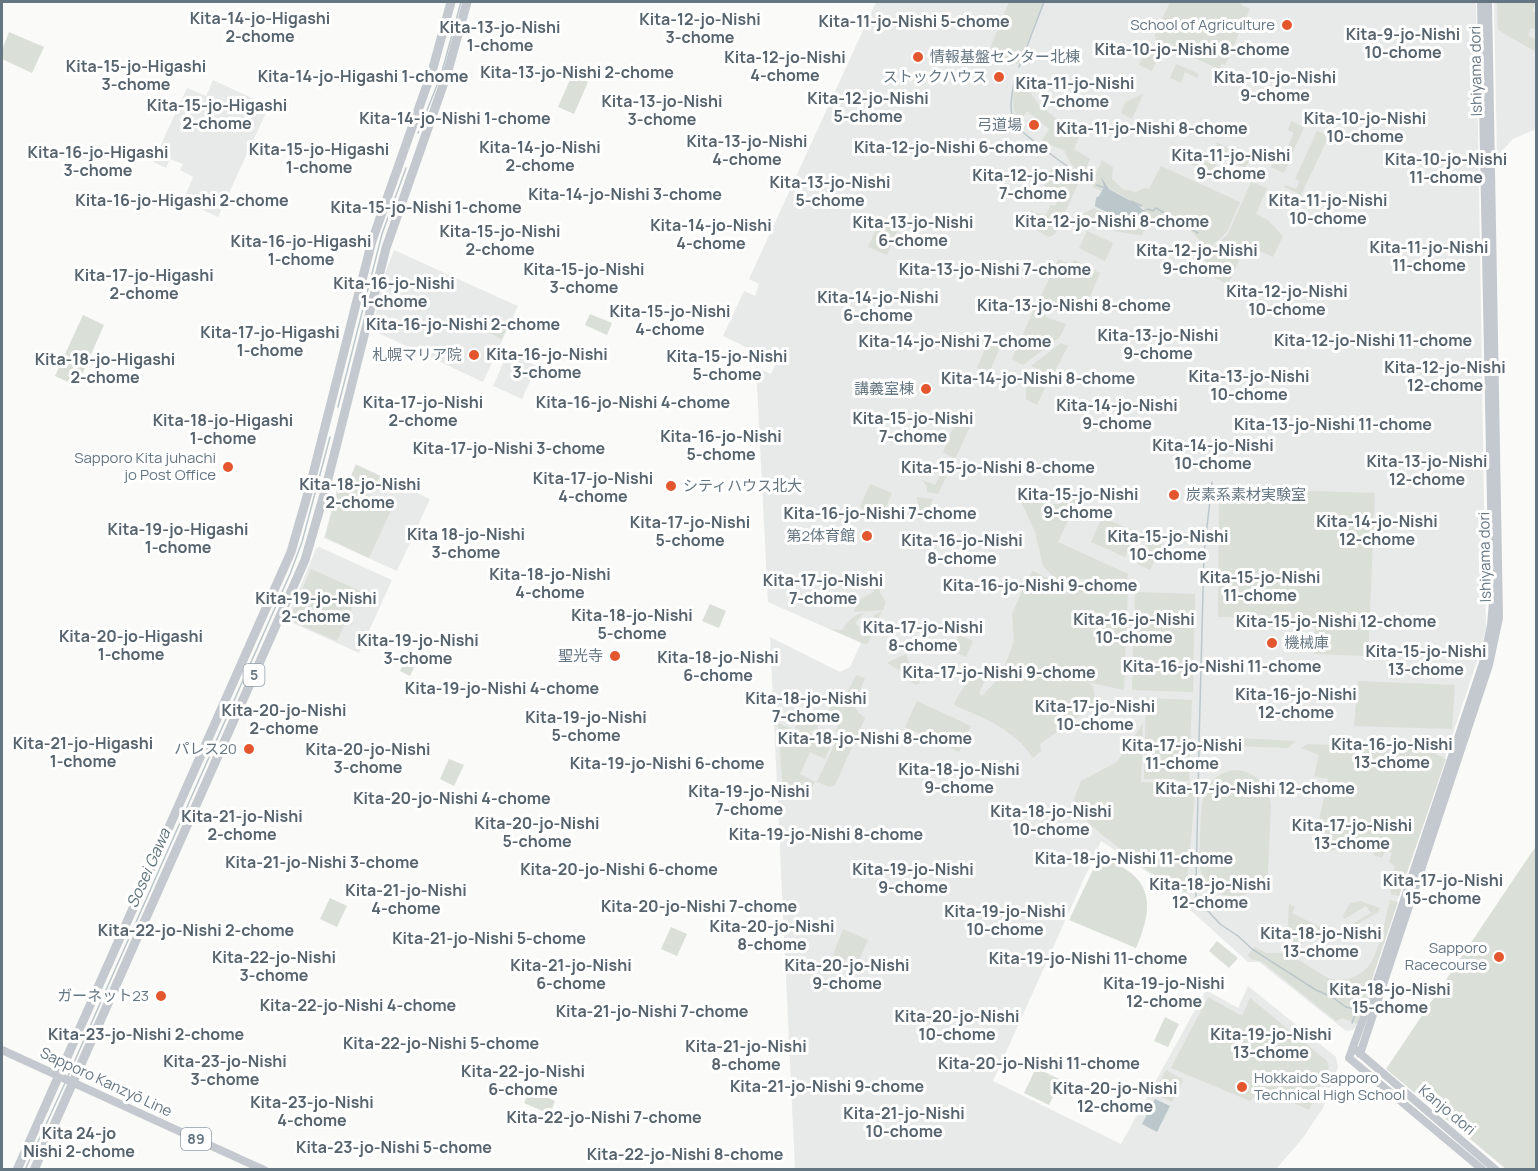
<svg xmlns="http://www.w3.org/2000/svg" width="1538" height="1171" viewBox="0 0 1538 1171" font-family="Manrope,'Noto Sans JP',sans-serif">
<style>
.built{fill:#e8e9e9}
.green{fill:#dadfd7}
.water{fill:#bbc7cb}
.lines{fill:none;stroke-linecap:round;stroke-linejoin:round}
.stream{stroke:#bbc7cb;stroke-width:1.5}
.major{stroke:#c3c9ce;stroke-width:8}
.highway{stroke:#c3c9ce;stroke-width:9}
.poi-dot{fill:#e4572e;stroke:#fff;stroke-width:2}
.labels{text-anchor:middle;stroke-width:6;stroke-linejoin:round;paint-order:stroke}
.shield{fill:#fff;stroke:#939fa8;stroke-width:1.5}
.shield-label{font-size:14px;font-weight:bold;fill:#657683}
.poi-label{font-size:15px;fill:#657683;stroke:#fff;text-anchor:end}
.street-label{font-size:15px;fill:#657683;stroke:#fff}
.neighbourhood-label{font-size:16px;font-weight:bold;fill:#57646e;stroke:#fff}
.water-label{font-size:16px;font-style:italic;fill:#60757c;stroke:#fff}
</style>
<rect width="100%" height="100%" fill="#fafaf8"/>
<path class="built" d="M876 2H1476L1486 627 1480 652 1356 1026 1353 1030 1346 1031 1259 962H1248L1149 873 1101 841 993 1081 1121 1144 1206 990 1238 1008 1248 986 1336 1057 1338 1067 1323 1108 1302 1139 1276 1169H795L770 637 840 672 850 667 861 643 768 602 756 367 771 374 776 362 723 336 744 291 755 296 759 284 749 279Z
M1494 2H1536V129L1513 139 1497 156Z
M213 80 269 106 218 217 183 201 193 177 180 170 183 164 170 159 166 168 153 162 187 88 206 96Z
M394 250 518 306 483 382 372 330 384 276Z
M508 352 537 366 522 399 493 386Z
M356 464 430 499 397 571 324 538 340 478 348 482Z
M319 547 392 580 359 653 286 620 316 549Z"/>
<path class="green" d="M1009 2H1044L1018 64 989 51Z
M1170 2H1242L1241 5 1250 9 1225 65 1222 63 1219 69 1167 46 1160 64 1155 34Z
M1497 2H1536L1532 11 1536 13V30L1531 28 1528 36 1536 39V52L1498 30Z
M9 32 44 47 32 73 2 59V50Z
M1148 46H1152L1156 61 1152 71 1139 65Z
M1176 64 1199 74 1197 78 1185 72 1181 83 1170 78Z
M572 75 588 82 574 114 558 107Z
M1021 78 1038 104 1063 124 1080 134 1074 149 1090 159 1083 175C1075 172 1068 159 1065 151L1042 141 1049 129 1027 111 1018 123C1015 114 1011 101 1014 91 1016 85 1020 84 1021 78Z
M1143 94 1132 119 1121 113 1125 102Z
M1291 121 1304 127 1284 173 1271 167 1279 148 1286 151 1294 133 1288 130Z
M1317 131 1327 135 1328 138 1301 195 1284 187 1285 185 1296 189 1300 181 1295 179Z
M1216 142 1250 159 1245 168 1221 157Z
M1184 147H1187L1190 149V153L1209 163 1211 158 1218 161 1212 173 1184 161 1181 150Z
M1102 160 1113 167 1112 179 1123 189 1136 192 1144 188 1149 189 1161 166 1240 202 1227 232 1207 250 1194 234 1182 222 1179 228 1168 222 1165 230 1148 222 1142 235C1127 234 1090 228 1081 215L1094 208 1123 222 1136 224 1142 216 1145 208 1109 188 1103 187 1101 191 1093 187 1094 178Z
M1051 169 1078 184 1055 234 1049 237 1032 228 1031 210 1045 216 1051 205 1055 206 1058 198 1044 191 1045 184Z
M1251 182 1267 188 1256 214 1268 220 1283 236 1273 257 1246 245 1228 285 1201 270 1210 250 1228 234Z
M881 218 897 226 896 229 898 230 887 255 868 247Z
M1087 231 1113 243 1105 261 1079 248Z
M1058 259 1069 264 1075 260 1100 273 1088 301 1080 298 1069 314 1060 309 1055 304 1045 305 1039 301Z
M1035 307 1048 318 1066 324 1060 337 1023 365 1012 359Z
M590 314 612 323 607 335 585 325Z
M83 315 104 325 77 386 55 376Z
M483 317 507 328 502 339 478 328Z
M989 339 1001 345 989 373 977 368Z
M1061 343 1068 346 1053 375 1031 366Z
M1026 370 1049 379 1037 405 1026 399Z
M970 411 976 414 955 459 943 452C949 439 955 416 970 411Z
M948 460 953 462 938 494 927 492V486L922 480 935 485Z
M356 465 380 476 374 489 350 479Z
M340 483 393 506 369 558 325 537Z
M870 484 892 493 882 517 860 507Z
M1219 488 1375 493 1368 656 1314 654 1315 619 1218 617Z
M1060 492H1070L1079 497 1058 542 1128 574 1127 579H1056L1043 566 1035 532 1019 497 1047 494V504H1060Z
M917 497 933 499 925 517 918 519 911 516 913 508 918 505Z
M1102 517 1136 532 1125 557 1091 542Z
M1149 538 1163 544 1150 570 1137 564Z
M311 569 360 591 337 641 289 620Z
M1033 571 1058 583 1128 587 1124 690 1087 682 1093 686 1095 701 1090 708 1040 744 1041 751 1033 758C1014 729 984 718 954 705 958 694 965 686 971 676L985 680 979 693 982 696 1001 676 1014 641 1012 614 1029 576Z
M876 588H880V593L886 602 883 610 854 612 858 600 872 593Z
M1135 592 1195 594 1193 692 1132 690Z
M710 604 726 611 719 628 702 621Z
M882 611 868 643 865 644 830 629 842 630C848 621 854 614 864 613L855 623 859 627 860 634 864 635 873 625 874 615Z
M959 635 973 641 966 657 952 651Z
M409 651 419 656 410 676 400 671Z
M906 654C910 668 918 667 920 683L916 685 908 680 905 674 887 663Z
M856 675 865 678 859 694H855L851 703 860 714 865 718 854 744 838 737 839 734 835 732 839 723 829 719 826 725 819 723 817 728 820 729V731L814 729 810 732 813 735 821 736 818 744 827 748 831 740 833 741 825 759 810 752 800 774 815 782 811 789H809L805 799 783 792 778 723 794 730 797 723 800 724 805 711 825 719 832 704 840 707Z
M1358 681 1455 685 1452 729 1354 726Z
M1146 698 1192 700 1189 781 1144 779Z
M917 701 971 726 959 752 905 727Z
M1143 723 1141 782 1196 784 1186 892 1150 872 1101 834 1081 816 1074 799 1081 781 1117 762Z
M1236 738 1296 741 1288 748 1236 746Z
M837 739 852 747 835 785 829 787 817 782Z
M1308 744 1426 749 1446 759 1399 896 1391 894 1389 883 1395 866 1389 862 1392 853 1386 850 1382 858 1373 855 1376 850 1388 843 1327 851 1315 838 1328 779 1314 776 1319 755 1301 748Z
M449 759 464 765 454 786 440 779Z
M1236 770C1257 772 1268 786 1271 805L1267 889H1260L1259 883C1245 904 1213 899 1203 877 1197 865 1200 852 1200 840 1202 810 1197 775 1236 770Z
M1536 846V1169H1506L1386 1069Z
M1099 857C1150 874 1157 900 1136 948L1069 920Z
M330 898 347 906 337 927 320 919Z
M1390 900 1398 902 1357 1024 1342 1018 1336 1021 1261 961 1253 960 1247 956 1255 947 1266 953H1287L1328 978 1338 980 1349 979 1360 974 1368 967 1374 957 1381 938Z
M1360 901 1380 908 1378 912 1349 929V926L1371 913 1366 906 1344 919 1343 916 1350 903Z
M1289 904 1295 907 1292 913 1322 928 1321 933 1297 946C1286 935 1288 919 1289 904Z
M671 927 687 934 677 956 661 949Z
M843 929 868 940 857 965 833 955Z
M1217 941 1238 958 1229 968 1209 951Z
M1208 997 1242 1016 1250 998 1327 1061 1329 1067 1309 1110 1262 1088 1250 1101 1171 1068Z
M1165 1017 1179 1024 1168 1047 1154 1041Z
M1036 1068 1061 1080 1049 1105 1024 1093Z
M1166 1070 1183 1080 1172 1102 1154 1094Z
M530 1090 555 1101 550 1114 524 1103Z"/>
<path class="water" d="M1101 177 1109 189 1138 205 1143 210 1150 208 1141 213 1135 221C1120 220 1109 213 1096 207L1095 206 1096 198 1099 196 1104 187Z
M1155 1099 1170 1106 1157 1132 1142 1124Z"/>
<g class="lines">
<path class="stream" d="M1019 67 1044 2
M1015 78C1012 92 1008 111 1015 124 1019 131 1068 168 1078 173
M418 133 441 75 461 2
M1097 185 1105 188
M1131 201 1142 206
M1148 209 1153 211 1156 208 1198 233
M338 407 382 234 406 168
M1199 743 1204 554 1212 482
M1199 751 1196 882V899L1200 906 1209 912 1220 924 1238 936 1252 949 1316 990 1332 997 1346 1007 1357 1010 1352 1023
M68 1076 290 574 302 542 330 437
M25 1170 65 1083"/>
<path class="major" d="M1481 2 1493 602 1491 625 1483 663 1380 972 1349 1058 1483 1170
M2 1050 264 1170
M1356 1050 1496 1170
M1360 1054 1489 665 1499 618 1488 2"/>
<path class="highway" d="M17 1170 291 552 310 486 372 241 433 68 451 2
M34 1170 305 560 325 491 386 248 447 74 467 2"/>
</g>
<g class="poi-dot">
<circle cx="1287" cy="25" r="6"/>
<circle cx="918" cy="57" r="6"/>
<circle cx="999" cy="77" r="6"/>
<circle cx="1034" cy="125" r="6"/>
<circle cx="474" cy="355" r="6"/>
<circle cx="926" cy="389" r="6"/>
<circle cx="228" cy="467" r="6"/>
<circle cx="671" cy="486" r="6"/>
<circle cx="1174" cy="495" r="6"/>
<circle cx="867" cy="536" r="6"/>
<circle cx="1272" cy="643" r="6"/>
<circle cx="615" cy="656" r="6"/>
<circle cx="249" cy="749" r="6"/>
<circle cx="1499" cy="957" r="6"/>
<circle cx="161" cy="996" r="6"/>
<circle cx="1242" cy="1087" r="6"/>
</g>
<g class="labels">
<g class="shield">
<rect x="243.5" y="664" width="21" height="22" rx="4.5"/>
<rect x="181" y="1128" width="30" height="22" rx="4.5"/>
</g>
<g class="shield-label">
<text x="254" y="680">5</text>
<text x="196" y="1144">89</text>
</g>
<g class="poi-label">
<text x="1275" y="30">School of Agriculture</text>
<text x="930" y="62" text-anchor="start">情報基盤センター北棟</text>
<text x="987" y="82">ストックハウス</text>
<text x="1022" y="130">弓道場</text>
<text x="462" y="360">札幌マリア院</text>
<text x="914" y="394">講義室棟</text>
<text x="216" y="463">Sapporo Kita juhachi<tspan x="216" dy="17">jo Post Office</tspan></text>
<text x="683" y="491" text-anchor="start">シティハウス北大</text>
<text x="1186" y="500" text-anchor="start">炭素系素材実験室</text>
<text x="855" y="541">第2体育館</text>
<text x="1284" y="648" text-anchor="start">機械庫</text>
<text x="603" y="661">聖光寺</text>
<text x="237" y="754">パレス20</text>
<text x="1487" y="953">Sapporo<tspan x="1487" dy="17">Racecourse</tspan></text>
<text x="149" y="1001">ガーネット23</text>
<text x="1254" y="1083" text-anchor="start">Hokkaido Sapporo<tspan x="1254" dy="17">Technical High School</tspan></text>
</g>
<g class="street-label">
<text transform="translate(1476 71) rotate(-91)" y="5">Ishiyama dori</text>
<text transform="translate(1485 557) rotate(-91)" y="5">Ishiyama dori</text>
<text transform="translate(106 1082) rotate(25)" y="5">Sapporo Kanzyō Line</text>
<text transform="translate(1447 1110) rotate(40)" y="5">Kanjo dori</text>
</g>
<g class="neighbourhood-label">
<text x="260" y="24">Kita-14-jo-Higashi<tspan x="260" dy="18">2-chome</tspan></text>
<text x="700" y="25">Kita-12-jo-Nishi<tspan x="700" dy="18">3-chome</tspan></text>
<text x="914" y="27">Kita-11-jo-Nishi 5-chome</text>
<text x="500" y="33">Kita-13-jo-Nishi<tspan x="500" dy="18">1-chome</tspan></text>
<text x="1403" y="40">Kita-9-jo-Nishi<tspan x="1403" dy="18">10-chome</tspan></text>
<text x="1192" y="55">Kita-10-jo-Nishi 8-chome</text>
<text x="785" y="63">Kita-12-jo-Nishi<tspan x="785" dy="18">4-chome</tspan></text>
<text x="136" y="72">Kita-15-jo-Higashi<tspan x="136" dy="18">3-chome</tspan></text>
<text x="577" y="78">Kita-13-jo-Nishi 2-chome</text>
<text x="363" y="82">Kita-14-jo-Higashi 1-chome</text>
<text x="1275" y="83">Kita-10-jo-Nishi<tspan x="1275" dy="18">9-chome</tspan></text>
<text x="1075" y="89">Kita-11-jo-Nishi<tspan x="1075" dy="18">7-chome</tspan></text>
<text x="868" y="104">Kita-12-jo-Nishi<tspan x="868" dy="18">5-chome</tspan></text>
<text x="662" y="107">Kita-13-jo-Nishi<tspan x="662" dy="18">3-chome</tspan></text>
<text x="217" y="111">Kita-15-jo-Higashi<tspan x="217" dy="18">2-chome</tspan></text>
<text x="455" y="124">Kita-14-jo-Nishi 1-chome</text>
<text x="1365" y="124">Kita-10-jo-Nishi<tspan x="1365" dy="18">10-chome</tspan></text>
<text x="1152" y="134">Kita-11-jo-Nishi 8-chome</text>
<text x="747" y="147">Kita-13-jo-Nishi<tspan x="747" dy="18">4-chome</tspan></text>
<text x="540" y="153">Kita-14-jo-Nishi<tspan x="540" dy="18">2-chome</tspan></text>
<text x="951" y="153">Kita-12-jo-Nishi 6-chome</text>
<text x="319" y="155">Kita-15-jo-Higashi<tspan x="319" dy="18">1-chome</tspan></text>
<text x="98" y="158">Kita-16-jo-Higashi<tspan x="98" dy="18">3-chome</tspan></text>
<text x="1231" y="161">Kita-11-jo-Nishi<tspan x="1231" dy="18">9-chome</tspan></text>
<text x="1446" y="165">Kita-10-jo-Nishi<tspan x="1446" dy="18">11-chome</tspan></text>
<text x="1033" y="181">Kita-12-jo-Nishi<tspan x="1033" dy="18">7-chome</tspan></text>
<text x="830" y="188">Kita-13-jo-Nishi<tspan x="830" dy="18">5-chome</tspan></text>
<text x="625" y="200">Kita-14-jo-Nishi 3-chome</text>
<text x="182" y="206">Kita-16-jo-Higashi 2-chome</text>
<text x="1328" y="206">Kita-11-jo-Nishi<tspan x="1328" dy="18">10-chome</tspan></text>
<text x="426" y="213">Kita-15-jo-Nishi 1-chome</text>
<text x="1112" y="227">Kita-12-jo-Nishi 8-chome</text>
<text x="913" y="228">Kita-13-jo-Nishi<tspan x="913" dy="18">6-chome</tspan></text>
<text x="711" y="231">Kita-14-jo-Nishi<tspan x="711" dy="18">4-chome</tspan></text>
<text x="500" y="237">Kita-15-jo-Nishi<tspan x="500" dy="18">2-chome</tspan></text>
<text x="301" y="247">Kita-16-jo-Higashi<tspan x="301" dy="18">1-chome</tspan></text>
<text x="1429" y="253">Kita-11-jo-Nishi<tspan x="1429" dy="18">11-chome</tspan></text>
<text x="1197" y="256">Kita-12-jo-Nishi<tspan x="1197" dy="18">9-chome</tspan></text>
<text x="584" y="275">Kita-15-jo-Nishi<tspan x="584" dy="18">3-chome</tspan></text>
<text x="995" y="275">Kita-13-jo-Nishi 7-chome</text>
<text x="144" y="281">Kita-17-jo-Higashi<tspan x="144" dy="18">2-chome</tspan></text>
<text x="394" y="289">Kita-16-jo-Nishi<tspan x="394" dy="18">1-chome</tspan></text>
<text x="1287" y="297">Kita-12-jo-Nishi<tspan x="1287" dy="18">10-chome</tspan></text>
<text x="878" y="303">Kita-14-jo-Nishi<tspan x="878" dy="18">6-chome</tspan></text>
<text x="1074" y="311">Kita-13-jo-Nishi 8-chome</text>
<text x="670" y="317">Kita-15-jo-Nishi<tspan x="670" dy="18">4-chome</tspan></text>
<text x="463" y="330">Kita-16-jo-Nishi 2-chome</text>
<text x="270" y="338">Kita-17-jo-Higashi<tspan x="270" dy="18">1-chome</tspan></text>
<text x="1158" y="341">Kita-13-jo-Nishi<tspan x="1158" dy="18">9-chome</tspan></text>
<text x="1373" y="346">Kita-12-jo-Nishi 11-chome</text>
<text x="955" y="347">Kita-14-jo-Nishi 7-chome</text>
<text x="547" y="360">Kita-16-jo-Nishi<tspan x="547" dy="18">3-chome</tspan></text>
<text x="727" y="362">Kita-15-jo-Nishi<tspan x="727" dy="18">5-chome</tspan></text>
<text x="105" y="365">Kita-18-jo-Higashi<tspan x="105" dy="18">2-chome</tspan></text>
<text x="1445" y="373">Kita-12-jo-Nishi<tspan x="1445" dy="18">12-chome</tspan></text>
<text x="1249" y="382">Kita-13-jo-Nishi<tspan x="1249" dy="18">10-chome</tspan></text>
<text x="1038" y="384">Kita-14-jo-Nishi 8-chome</text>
<text x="423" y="408">Kita-17-jo-Nishi<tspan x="423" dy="18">2-chome</tspan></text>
<text x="633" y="408">Kita-16-jo-Nishi 4-chome</text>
<text x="1117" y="411">Kita-14-jo-Nishi<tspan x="1117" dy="18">9-chome</tspan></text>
<text x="913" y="424">Kita-15-jo-Nishi<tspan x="913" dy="18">7-chome</tspan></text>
<text x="223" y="426">Kita-18-jo-Higashi<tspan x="223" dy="18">1-chome</tspan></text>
<text x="1333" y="430">Kita-13-jo-Nishi 11-chome</text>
<text x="721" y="442">Kita-16-jo-Nishi<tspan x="721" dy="18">5-chome</tspan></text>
<text x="1213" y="451">Kita-14-jo-Nishi<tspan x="1213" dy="18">10-chome</tspan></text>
<text x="509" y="454">Kita-17-jo-Nishi 3-chome</text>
<text x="1427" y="467">Kita-13-jo-Nishi<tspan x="1427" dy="18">12-chome</tspan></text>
<text x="998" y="473">Kita-15-jo-Nishi 8-chome</text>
<text x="593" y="484">Kita-17-jo-Nishi<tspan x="593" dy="18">4-chome</tspan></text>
<text x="360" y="490">Kita-18-jo-Nishi<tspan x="360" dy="18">2-chome</tspan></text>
<text x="1078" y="500">Kita-15-jo-Nishi<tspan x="1078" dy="18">9-chome</tspan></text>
<text x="880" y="519">Kita-16-jo-Nishi 7-chome</text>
<text x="1377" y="527">Kita-14-jo-Nishi<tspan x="1377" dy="18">12-chome</tspan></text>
<text x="690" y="528">Kita-17-jo-Nishi<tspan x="690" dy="18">5-chome</tspan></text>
<text x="178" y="535">Kita-19-jo-Higashi<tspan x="178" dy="18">1-chome</tspan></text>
<text x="466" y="540">Kita 18-jo-Nishi<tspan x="466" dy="18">3-chome</tspan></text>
<text x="1168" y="542">Kita-15-jo-Nishi<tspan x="1168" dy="18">10-chome</tspan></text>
<text x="962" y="546">Kita-16-jo-Nishi<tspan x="962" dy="18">8-chome</tspan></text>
<text x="550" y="580">Kita-18-jo-Nishi<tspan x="550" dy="18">4-chome</tspan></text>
<text x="1260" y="583">Kita-15-jo-Nishi<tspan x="1260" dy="18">11-chome</tspan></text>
<text x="823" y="586">Kita-17-jo-Nishi<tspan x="823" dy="18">7-chome</tspan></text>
<text x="1040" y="591">Kita-16-jo-Nishi 9-chome</text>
<text x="316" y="604">Kita-19-jo-Nishi<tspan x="316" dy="18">2-chome</tspan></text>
<text x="632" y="621">Kita-18-jo-Nishi<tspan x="632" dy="18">5-chome</tspan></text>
<text x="1134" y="625">Kita-16-jo-Nishi<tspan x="1134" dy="18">10-chome</tspan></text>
<text x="1336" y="627">Kita-15-jo-Nishi 12-chome</text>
<text x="923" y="633">Kita-17-jo-Nishi<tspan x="923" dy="18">8-chome</tspan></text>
<text x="131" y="642">Kita-20-jo-Higashi<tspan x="131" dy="18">1-chome</tspan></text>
<text x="418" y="646">Kita-19-jo-Nishi<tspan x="418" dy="18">3-chome</tspan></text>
<text x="1426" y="657">Kita-15-jo-Nishi<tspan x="1426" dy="18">13-chome</tspan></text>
<text x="718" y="663">Kita-18-jo-Nishi<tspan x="718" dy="18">6-chome</tspan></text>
<text x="1222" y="672">Kita-16-jo-Nishi 11-chome</text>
<text x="999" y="678">Kita-17-jo-Nishi 9-chome</text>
<text x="502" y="694">Kita-19-jo-Nishi 4-chome</text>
<text x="1296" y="700">Kita-16-jo-Nishi<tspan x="1296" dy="18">12-chome</tspan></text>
<text x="806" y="704">Kita-18-jo-Nishi<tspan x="806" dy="18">7-chome</tspan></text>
<text x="1095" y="712">Kita-17-jo-Nishi<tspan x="1095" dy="18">10-chome</tspan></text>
<text x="284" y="716">Kita-20-jo-Nishi<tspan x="284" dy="18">2-chome</tspan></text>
<text x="586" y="723">Kita-19-jo-Nishi<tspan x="586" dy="18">5-chome</tspan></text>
<text x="875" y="744">Kita-18-jo-Nishi 8-chome</text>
<text x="83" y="749">Kita-21-jo-Higashi<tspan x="83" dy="18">1-chome</tspan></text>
<text x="1392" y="750">Kita-16-jo-Nishi<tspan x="1392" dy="18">13-chome</tspan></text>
<text x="1182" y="751">Kita-17-jo-Nishi<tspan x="1182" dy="18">11-chome</tspan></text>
<text x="368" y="755">Kita-20-jo-Nishi<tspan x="368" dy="18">3-chome</tspan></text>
<text x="667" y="769">Kita-19-jo-Nishi 6-chome</text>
<text x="959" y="775">Kita-18-jo-Nishi<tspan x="959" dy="18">9-chome</tspan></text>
<text x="1255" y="794">Kita-17-jo-Nishi 12-chome</text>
<text x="749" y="797">Kita-19-jo-Nishi<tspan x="749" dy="18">7-chome</tspan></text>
<text x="452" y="804">Kita-20-jo-Nishi 4-chome</text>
<text x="1051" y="817">Kita-18-jo-Nishi<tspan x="1051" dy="18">10-chome</tspan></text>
<text x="242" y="822">Kita-21-jo-Nishi<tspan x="242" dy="18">2-chome</tspan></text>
<text x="537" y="829">Kita-20-jo-Nishi<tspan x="537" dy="18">5-chome</tspan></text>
<text x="1352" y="831">Kita-17-jo-Nishi<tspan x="1352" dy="18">13-chome</tspan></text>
<text x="826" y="840">Kita-19-jo-Nishi 8-chome</text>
<text x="1134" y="864">Kita-18-jo-Nishi 11-chome</text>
<text x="322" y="868">Kita-21-jo-Nishi 3-chome</text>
<text x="619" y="875">Kita-20-jo-Nishi 6-chome</text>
<text x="913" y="875">Kita-19-jo-Nishi<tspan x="913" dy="18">9-chome</tspan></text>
<text x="1443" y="886">Kita-17-jo-Nishi<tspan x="1443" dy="18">15-chome</tspan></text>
<text x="1210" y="890">Kita-18-jo-Nishi<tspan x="1210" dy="18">12-chome</tspan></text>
<text x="406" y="896">Kita-21-jo-Nishi<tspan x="406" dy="18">4-chome</tspan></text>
<text x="699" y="912">Kita-20-jo-Nishi 7-chome</text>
<text x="1005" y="917">Kita-19-jo-Nishi<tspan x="1005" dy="18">10-chome</tspan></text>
<text x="772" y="932">Kita-20-jo-Nishi<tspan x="772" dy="18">8-chome</tspan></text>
<text x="196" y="936">Kita-22-jo-Nishi 2-chome</text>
<text x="1321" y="939">Kita-18-jo-Nishi<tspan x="1321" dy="18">13-chome</tspan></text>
<text x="489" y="944">Kita-21-jo-Nishi 5-chome</text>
<text x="274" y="963">Kita-22-jo-Nishi<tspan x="274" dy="18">3-chome</tspan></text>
<text x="1088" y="964">Kita-19-jo-Nishi 11-chome</text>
<text x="571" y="971">Kita-21-jo-Nishi<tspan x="571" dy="18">6-chome</tspan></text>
<text x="847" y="971">Kita-20-jo-Nishi<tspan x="847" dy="18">9-chome</tspan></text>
<text x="1164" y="989">Kita-19-jo-Nishi<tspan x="1164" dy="18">12-chome</tspan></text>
<text x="1390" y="995">Kita-18-jo-Nishi<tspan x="1390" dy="18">15-chome</tspan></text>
<text x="358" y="1011">Kita-22-jo-Nishi 4-chome</text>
<text x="652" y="1017">Kita-21-jo-Nishi 7-chome</text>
<text x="957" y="1022">Kita-20-jo-Nishi<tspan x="957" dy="18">10-chome</tspan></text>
<text x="146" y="1040">Kita-23-jo-Nishi 2-chome</text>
<text x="1271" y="1040">Kita-19-jo-Nishi<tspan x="1271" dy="18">13-chome</tspan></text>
<text x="441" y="1049">Kita-22-jo-Nishi 5-chome</text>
<text x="746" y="1052">Kita-21-jo-Nishi<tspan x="746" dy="18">8-chome</tspan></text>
<text x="225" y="1067">Kita-23-jo-Nishi<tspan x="225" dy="18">3-chome</tspan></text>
<text x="1039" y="1069">Kita-20-jo-Nishi 11-chome</text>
<text x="523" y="1077">Kita-22-jo-Nishi<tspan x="523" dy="18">6-chome</tspan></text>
<text x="827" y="1092">Kita-21-jo-Nishi 9-chome</text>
<text x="1115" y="1094">Kita-20-jo-Nishi<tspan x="1115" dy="18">12-chome</tspan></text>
<text x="312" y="1108">Kita-23-jo-Nishi<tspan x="312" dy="18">4-chome</tspan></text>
<text x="904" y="1119">Kita-21-jo-Nishi<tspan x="904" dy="18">10-chome</tspan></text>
<text x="604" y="1123">Kita-22-jo-Nishi 7-chome</text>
<text x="79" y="1139">Kita 24-jo<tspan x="79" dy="18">Nishi 2-chome</tspan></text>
<text x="394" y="1153">Kita-23-jo-Nishi 5-chome</text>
<text x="685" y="1160">Kita-22-jo-Nishi 8-chome</text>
</g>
<g class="water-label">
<text transform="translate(148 868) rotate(-66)" y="6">Sosei Gawa</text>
</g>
</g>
<rect width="1538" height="1171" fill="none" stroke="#657683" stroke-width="6"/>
</svg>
